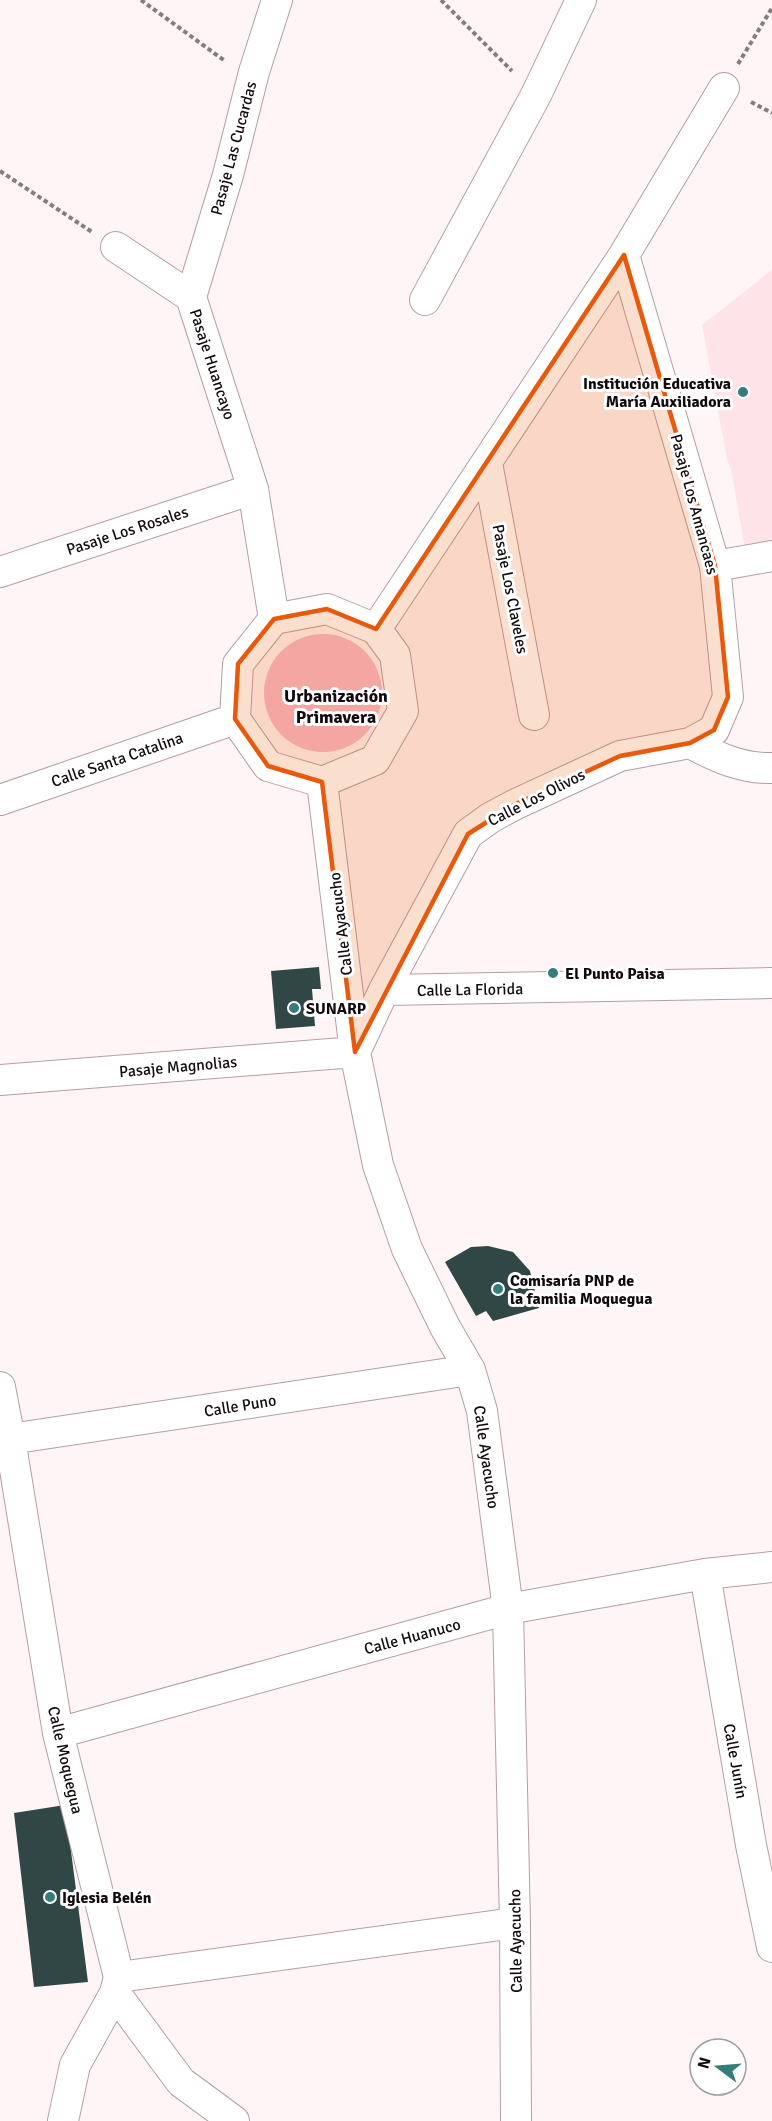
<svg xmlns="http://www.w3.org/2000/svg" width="772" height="2121" viewBox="0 0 772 2121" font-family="Signika,sans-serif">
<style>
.built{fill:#fee3e9}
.green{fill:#f7b9c8}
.building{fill:#314746}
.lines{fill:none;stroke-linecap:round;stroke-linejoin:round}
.minor-casing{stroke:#b59ea3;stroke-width:32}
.path{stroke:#867d7f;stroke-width:4;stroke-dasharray:4.5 3;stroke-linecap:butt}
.minor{stroke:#fff;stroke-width:30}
.marked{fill:#e8590c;fill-opacity:0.2;stroke:#e8590c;stroke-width:4.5;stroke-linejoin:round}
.poi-dot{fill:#357d7b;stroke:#fff;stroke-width:2}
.labels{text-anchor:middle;stroke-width:6;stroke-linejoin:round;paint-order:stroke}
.street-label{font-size:16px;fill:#120a0c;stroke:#fff}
.poi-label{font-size:16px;font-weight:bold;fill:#120a0c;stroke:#fff;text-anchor:start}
.neighbourhood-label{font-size:18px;font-weight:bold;fill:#120a0c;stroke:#fff}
</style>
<rect width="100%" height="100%" fill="#fff5f7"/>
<path class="built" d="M772 270V549L746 554 731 469 727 459 702 325Z"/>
<path class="green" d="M264 693a59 59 0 1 1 118 0a59 59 0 1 1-118 0Z"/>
<path class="building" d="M319 967 321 989H312L315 1026 276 1029 271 971Z
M488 1246 513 1252 530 1271 539 1308 493 1321 486 1311 476 1316 445 1262 471 1247Z
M65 1805 88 1982 34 1987 14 1813Z"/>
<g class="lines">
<g class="minor-casing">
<path id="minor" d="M116 247 191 297 253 489 274 619
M191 297 228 175 254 72 277 0
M425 300 536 95 581 0
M487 463 534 715
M715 566 772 556
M0 572 253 489
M327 609 376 629 395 655 403 711 375 760 322 782 268 766 235 719 238 664 274 619Z
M376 629 624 255 724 88
M690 743C716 757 742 769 772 768
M322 782 355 1052 378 1165 407 1249 445 1327 470 1370 482 1411 508 1609 515 1923 516 2121
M0 800 235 719
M384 990 772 983
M355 1052 384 990 468 834 490 818 514 805 620 756 690 743 714 730 728 697 715 566 624 255
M0 1080 355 1052
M0 1387 10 1439 58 1733 119 1977 115 1993 75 2065 63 2121
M10 1439 470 1370
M705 1574 751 1845 772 1947
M58 1733 508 1609 705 1574 772 1567
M119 1977 515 1923
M115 1993 181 2082 234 2121"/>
</g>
<path class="path" d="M141 0 225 61
M441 0 512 71
M738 64 772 8
M751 102 772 113
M0 171 92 232"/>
<use href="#minor" class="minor"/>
</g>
<path class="marked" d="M624 255 715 566 728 697 714 730 690 743 620 756 514 805 468 834 355 1052 322 782 268 766 235 719 238 664 274 619 327 609 376 629Z"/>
<g class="poi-dot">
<circle cx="743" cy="392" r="6"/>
<circle cx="553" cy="973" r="6"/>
<circle cx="294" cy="1008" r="6"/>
<circle cx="498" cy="1289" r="6"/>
<circle cx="50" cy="1897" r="6"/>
</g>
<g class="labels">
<g class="street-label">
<text transform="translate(233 148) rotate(-75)" y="6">Pasaje Las Cucardas</text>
<text transform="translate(213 364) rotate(72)" y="6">Pasaje Huancayo</text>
<text transform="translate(695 504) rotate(75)" y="6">Pasaje Los Amancaes</text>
<text transform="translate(127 530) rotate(-18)" y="6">Pasaje Los Rosales</text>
<text transform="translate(511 589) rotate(79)" y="6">Pasaje Los Claveles</text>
<text transform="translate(117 759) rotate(-19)" y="6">Calle Santa Catalina</text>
<text transform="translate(536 797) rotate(-27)" y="6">Calle Los Olivos</text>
<text transform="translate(340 924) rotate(-97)" y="6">Calle Ayacucho</text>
<text transform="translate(470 989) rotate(-1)" y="6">Calle La Florida</text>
<text transform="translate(178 1066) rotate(-5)" y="6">Pasaje Magnolias</text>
<text transform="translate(240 1405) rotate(-9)" y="6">Calle Puno</text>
<text transform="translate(487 1457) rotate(82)" y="6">Calle Ayacucho</text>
<text transform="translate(412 1636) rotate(-15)" y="6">Calle Huanuco</text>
<text transform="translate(66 1760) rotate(77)" y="6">Calle Moquegua</text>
<text transform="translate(736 1761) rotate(80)" y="6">Calle Junín</text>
<text transform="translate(515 1941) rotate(-91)" y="6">Calle Ayacucho</text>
</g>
<g class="poi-label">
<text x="731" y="389" text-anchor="end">Institución Educativa<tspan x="731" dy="18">María Auxiliadora</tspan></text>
<text x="565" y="979">El Punto Paisa</text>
<text x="306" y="1014">SUNARP</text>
<text x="510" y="1286">Comisaría PNP de<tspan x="510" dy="18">la familia Moquegua</tspan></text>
<text x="62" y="1903">Iglesia Belén</text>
</g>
<g class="neighbourhood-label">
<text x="336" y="702">Urbanización<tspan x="336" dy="21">Primavera</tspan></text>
</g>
</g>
<g transform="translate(718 2067) rotate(286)"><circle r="28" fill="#ffffff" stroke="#a09d9e" stroke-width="1.5"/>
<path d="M0-4.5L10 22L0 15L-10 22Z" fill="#357d7b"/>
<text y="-9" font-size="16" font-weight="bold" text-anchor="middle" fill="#120a0c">N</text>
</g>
</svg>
